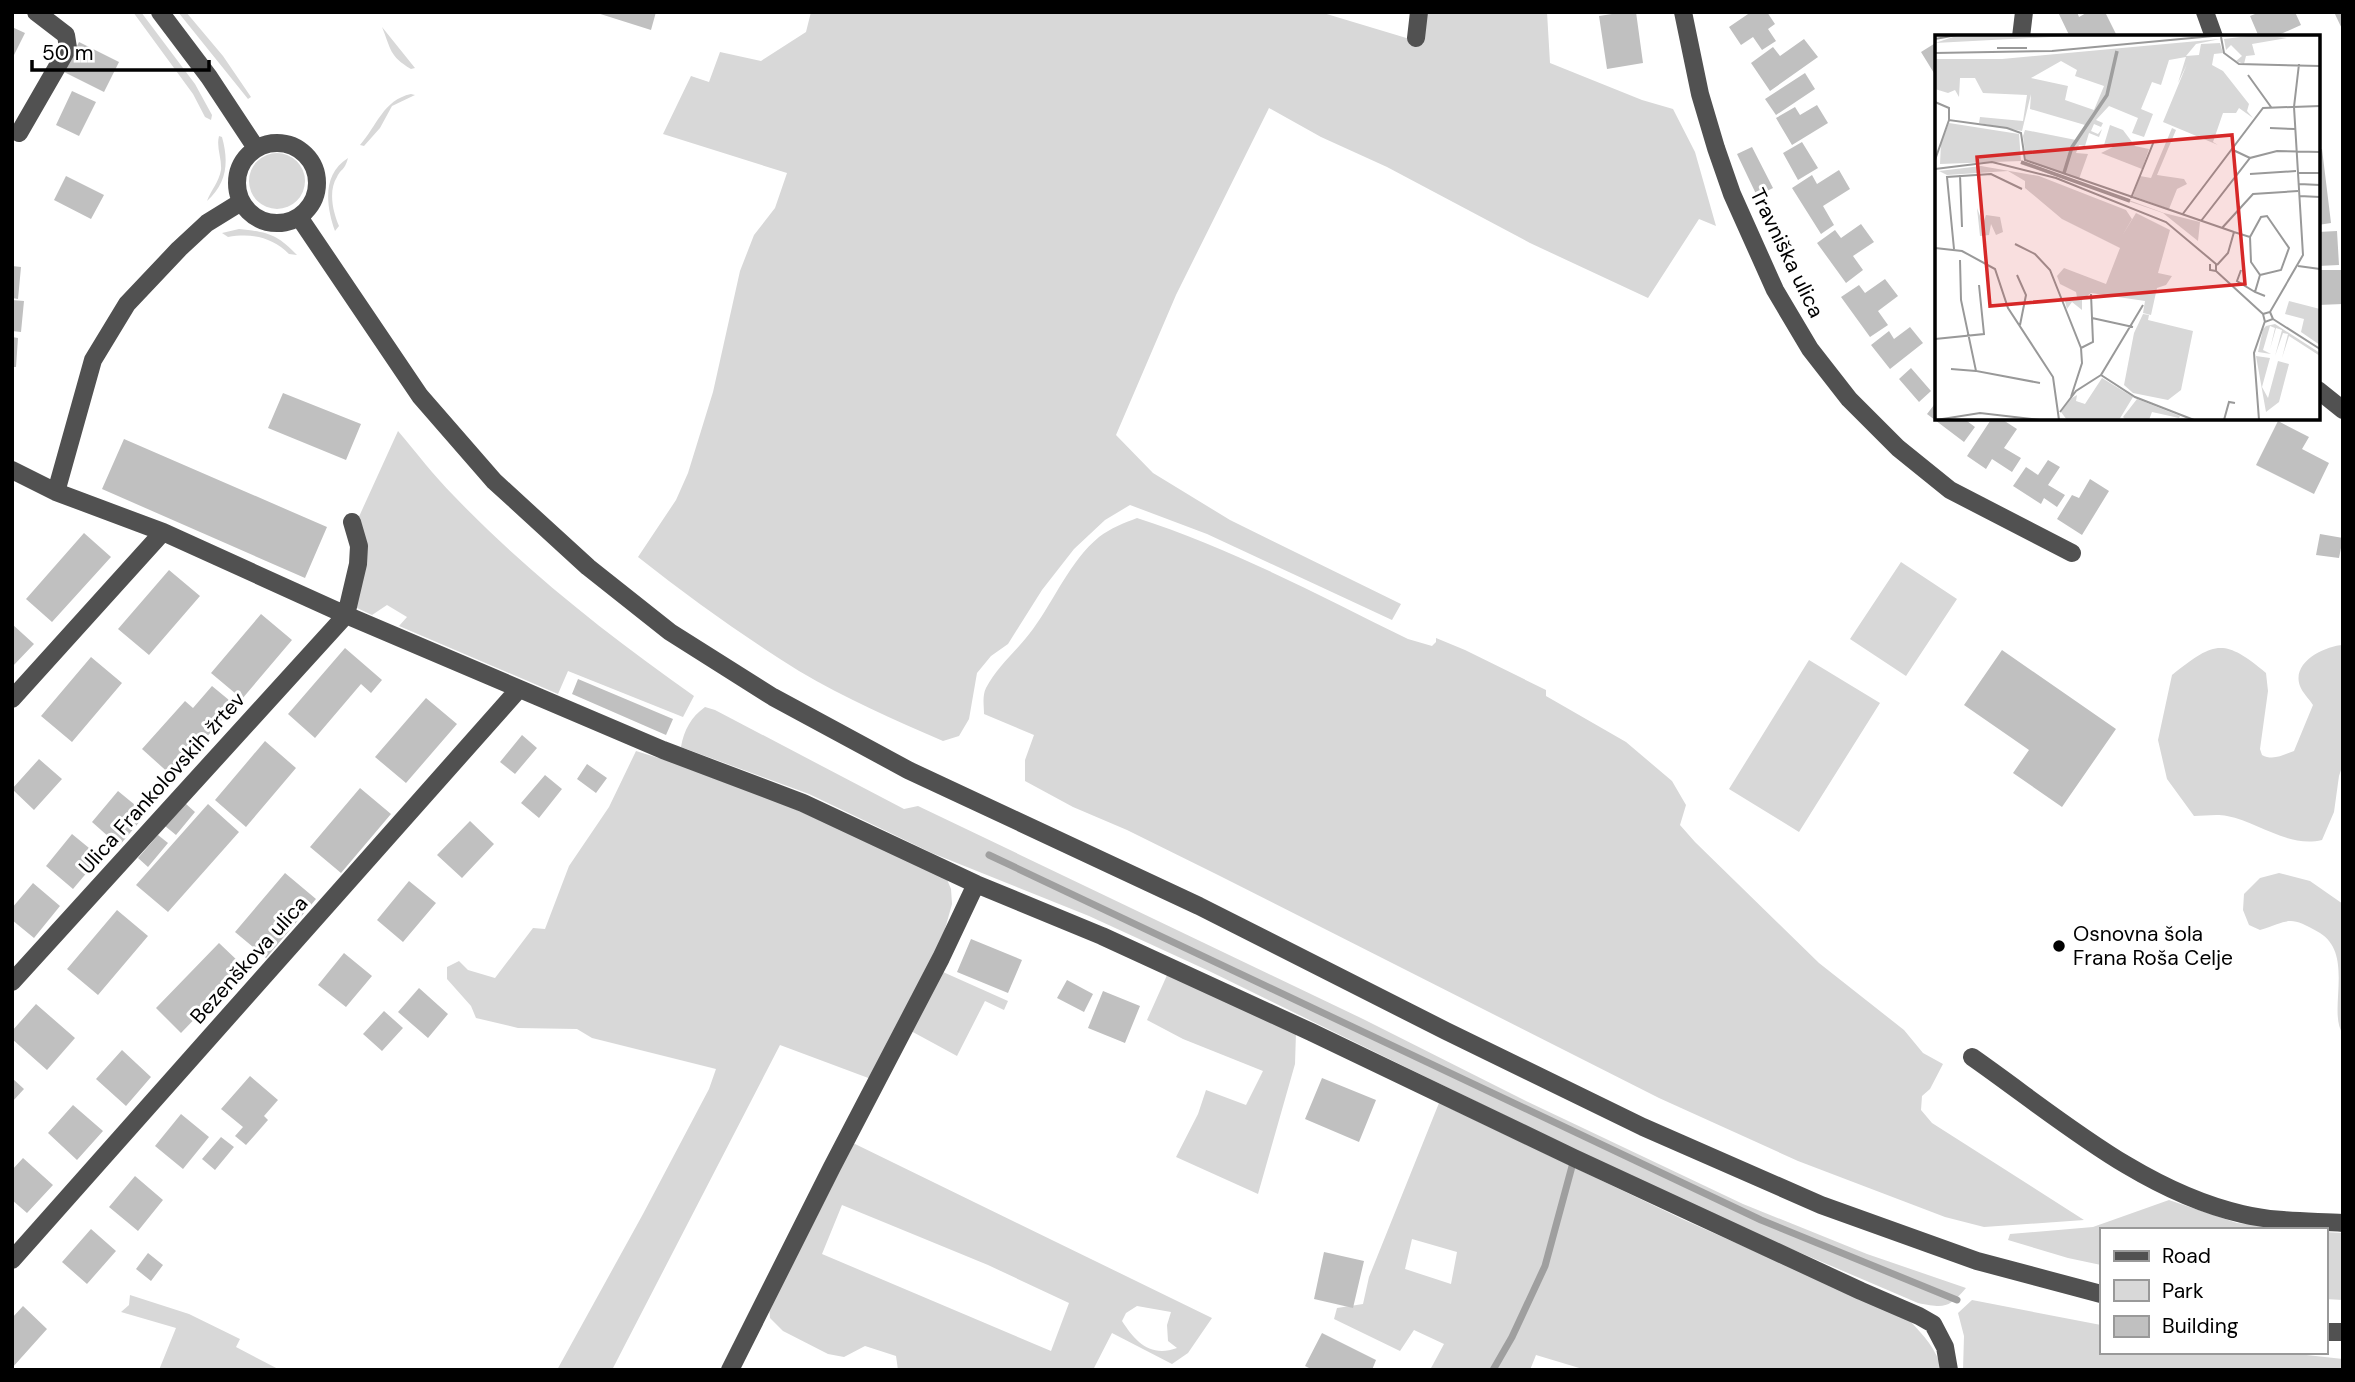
<svg xmlns="http://www.w3.org/2000/svg" width="2355" height="1382" viewBox="0 0 2355 1382" font-family="'DM Sans',sans-serif">
<style>
.green{fill:#d8d8d8;fill-rule:evenodd}
.lines{fill:none;stroke-linecap:round;stroke-linejoin:round}
.stream{stroke:#9f9f9f;stroke-width:7}
.building{fill:#c0c0c0}
.minor{stroke:#515151;stroke-width:18}
.poi-dot{fill:#000;stroke:#fff;stroke-width:2.5}
.labels{text-anchor:middle;stroke-width:6;stroke-linejoin:round;paint-order:stroke}
.street-label{font-size:21px;fill:#000;stroke:#fff}
.poi-label{font-size:21px;fill:#000;stroke:#fff;text-anchor:start}
.inset-river{fill:none;stroke:#9f9f9f;stroke-width:3.5}
.inset-road{fill:none;stroke:#999;stroke-width:2}
.view{fill:#d62828;fill-opacity:0.15;stroke:#d62828;stroke-width:3.5}
.inset-edge{fill:none;stroke:#000;stroke-width:3.5}
</style>
<rect width="100%" height="100%" fill="#fff"/>
<path class="green" d="M133 12H141L195 84 212 115 211 120 205 117 193 94Z
M178 12H186L223 56 251 97 248 99Z
M811 12H1320L1423 43 1426 12H1547L1550 63 1642 100 1673 109 1695 152 1716 226 1699 219 1648 298 1530 243 1387 167 1321 137 1269 108 1176 295 1116 435 1153 473 1230 520 1401 604 1392 620 1207 534 1130 505 1105 520 1074 549 1042 590 1008 644 991 656 977 673 969 719 959 736 943 741C894 720 845 698 799 671 743 636 690 598 638 557L676 500 688 473 713 392 740 271 754 235 775 208 787 173 663 134 691 76 709 82 720 52 761 61 806 32Z
M382 27 415 68 411 69C389 56 391 49 382 27Z
M411 94 415 95 392 106 380 128 364 146 360 145C377 126 383 100 411 94Z
M219 136 222 137C229 162 227 183 207 201 211 190 219 182 221 170 222 159 216 147 219 136Z
M249 181a28 28 0 1 1 56 0a28 28 0 1 1-56 0Z
M348 158C344 172 342 167 337 177 328 191 333 212 339 226L335 231C326 206 322 174 348 158Z
M239 229C267 232 277 234 297 255L289 254C272 237 252 233 228 237L222 233Z
M398 431C416 452 434 476 454 496 526 571 609 636 694 696L683 717 568 671 558 694 399 626 407 617 387 605 372 615 357 608V521Z
M1137 518C1231 548 1320 596 1408 639L1432 646 1436 642V638L1465 650 1546 690V696L1626 742 1672 781 1686 805 1680 825 1695 842 1819 963 1904 1030 1923 1053 1943 1064 1930 1089 1922 1096 1921 1110 1932 1123 2084 1220 1984 1227 1945 1217 1798 1161 1659 1098 1218 875 1127 830 1073 807 1025 781V760L1034 735 984 714C984 706 982 696 986 688 998 665 1018 650 1033 629 1055 599 1070 561 1099 537 1111 528 1124 523 1137 518Z
M1901 562 1957 599 1906 676 1850 639Z
M2343 645V764L2339 776 2334 812 2322 840C2288 848 2259 822 2227 816 2217 814 2204 816 2194 816L2167 779 2158 740 2172 675C2214 642 2223 637 2266 673L2268 691 2260 749 2262 755C2273 761 2283 755 2294 751L2313 705C2309 699 2302 692 2300 686 2291 662 2325 646 2343 645Z
M1809 660 1880 703 1799 832 1729 789Z
M705 707 715 710 904 809 918 806 1363 1019 1526 1101 1743 1204 1867 1254 1966 1288C1948 1309 1944 1308 1918 1303L1684 1203 1209 971 1089 916 932 853 809 794 681 747C684 730 691 717 705 707Z
M636 751 707 773 779 802 946 877 951 889 952 904 940 947 871 1079 780 1045 612 1370H557L643 1214 709 1089 716 1069 592 1038 577 1029 518 1028 476 1018 471 1006 447 979V967L459 961 468 970 495 978 533 928 545 929 569 866 609 807Z
M2279 873 2310 881 2343 904V1034C2327 1012 2355 955 2320 933 2289 915 2291 920 2260 930L2249 925 2243 910 2244 894 2260 878Z
M943 972 1008 1001 1004 1010 985 1001 957 1056 911 1031Z
M1168 973 1296 1032 1295 1064 1258 1194 1176 1157 1198 1114 1206 1090 1246 1105 1263 1071 1183 1039 1147 1020Z
M1439 1103 1682 1219 1909 1320C1924 1336 1936 1348 1942 1370H1586L1536 1355 1530 1370H1430L1444 1344 1414 1330 1400 1351 1334 1319 1337 1308 1363 1304 1369 1277ZM1412 1239 1457 1252 1451 1284 1405 1269Z
M853 1143 1212 1318 1188 1353 1172 1364 1112 1333 1094 1368 1096 1370H898L896 1356 865 1346 844 1357 828 1354 783 1331 770 1318 769 1306ZM842 1205 988 1265 1069 1303 1051 1351 822 1254ZM1137 1306 1171 1312 1167 1325 1168 1341 1177 1348C1150 1358 1135 1341 1122 1321L1126 1313Z
M2169 1200 2237 1223 2299 1230H2101V1265L2068 1258 2008 1240 2010 1234 2093 1227Z
M2325 1232 2343 1233V1300L2325 1299Z
M130 1295 189 1314 240 1339 236 1347 280 1370H159L176 1328 121 1312 129 1305Z
M1972 1300 2101 1325V1352H2279L2343 1359V1370H1963L1964 1336 1958 1313Z"/>
<g class="lines">
<path class="stream" d="M989 855 1761 1220 1957 1300
M1493 1370 1512 1337 1545 1266 1574 1159"/>
</g>
<path class="building" d="M594 12H656L651 30Z
M1625 12H1636L1643 63 1607 69 1599 16Z
M1751 12H1767L1775 24 1768 29 1776 41 1762 50 1753 37 1741 45 1729 27Z
M2058 12H2077L2079 17 2088 12H2105L2116 34 2111 37H2070Z
M2260 12H2295L2301 25 2274 37H2259L2250 16Z
M2334 12H2343V31Z
M12 27 25 33 12 59Z
M1804 39 1818 57 1770 91 1751 63 1773 47 1780 56Z
M79 42 119 62 104 92 64 72Z
M1937 42V78L1921 52Z
M1805 73 1815 89 1776 115 1765 99Z
M72 91 96 102 79 136 56 125Z
M1817 105 1828 123 1792 145 1776 118 1795 107 1800 115Z
M1802 142 1818 168 1798 180 1783 153Z
M1752 147 1773 188 1757 196 1737 154Z
M2318 149H2322L2331 223 2318 225Z
M1839 170 1850 189 1823 206 1834 225 1821 234 1792 188 1812 175 1817 184Z
M66 176 104 195 91 219 54 200Z
M1861 224 1874 242 1853 256 1863 270 1846 283 1817 243 1835 230 1841 238Z
M2337 231 2339 265 2318 266V232Z
M12 266 21 267 18 299 12 298Z
M2318 270H2343V304L2318 305Z
M1885 279 1898 296 1878 311 1888 325 1870 337 1841 297 1859 285 1865 293Z
M12 300 24 301 21 332 12 331Z
M1910 327 1923 343 1890 369 1871 345 1889 331 1894 339Z
M12 337 18 338 16 367H12Z
M1911 368 1931 391 1919 402 1899 379Z
M283 393 361 424 346 460 268 428Z
M1937 401V418H1963L1975 427 1964 442 1927 414Z
M1992 418H2000L2017 429 2004 448 2021 458 2012 472 1992 459 1986 469 1967 456Z
M2278 421 2309 437 2302 449 2329 463 2314 494 2256 465Z
M124 439 327 527 305 578 102 489Z
M2048 460 2060 467 2048 485 2065 495 2057 507 2044 498 2041 504 2013 486 2026 467 2038 475Z
M2090 479 2109 491 2082 535 2057 519 2072 495 2079 498Z
M84 533 111 557 52 622 26 599Z
M2320 534 2343 538 2339 558 2316 555Z
M169 570 200 596 149 655 118 629Z
M261 614 292 640 242 699 211 673Z
M12 624 34 644 12 667Z
M345 648 382 680 371 693 361 684 315 738 288 714Z
M2002 650 2116 729 2062 807 2013 773 2029 750 1964 705Z
M91 657 122 683 72 742 41 716Z
M578 679 673 719 666 735 572 694Z
M212 686 235 705 172 776 142 749 185 701 193 708Z
M426 698 457 724 406 783 375 757Z
M522 735 537 748 515 774 500 762Z
M265 741 296 768 246 827 215 800Z
M39 759 62 779 34 810 12 789Z
M587 764 607 778 596 793 577 779Z
M545 775 562 789 539 818 521 803Z
M360 788 391 814 341 873 310 847Z
M118 791 146 814 119 846 92 822Z
M185 803 195 812 176 835 165 826Z
M208 804 239 832 168 912 136 885Z
M470 821 494 844 462 878 437 855Z
M72 834 100 857 73 889 46 866Z
M158 835 168 843 148 867 138 858Z
M285 873 316 899 266 958 235 932Z
M409 881 436 903 403 942 377 920Z
M33 883 60 906 34 938 12 920V908Z
M117 910 148 936 98 995 67 969Z
M971 939 1022 960 1008 993 957 972Z
M219 943 240 963 231 972 235 977 181 1033 156 1008Z
M344 953 372 976 346 1007 318 985Z
M1067 980 1093 994 1084 1012 1057 998Z
M419 988 448 1014 428 1038 398 1012Z
M1103 991 1140 1006 1125 1043 1088 1028Z
M36 1004 75 1038 47 1070 12 1039V1031Z
M384 1011 403 1028 382 1051 363 1034Z
M122 1050 151 1077 126 1106 96 1079Z
M250 1076 278 1100 264 1116 268 1120 246 1145 235 1136 243 1127 221 1109Z
M12 1078 24 1089 12 1102Z
M1322 1078 1376 1100 1359 1142 1305 1119Z
M73 1105 103 1131 77 1160 48 1133Z
M181 1114 209 1137 183 1169 155 1146Z
M221 1137 234 1147 215 1170 202 1159Z
M23 1158 53 1185 27 1213 12 1200V1170Z
M135 1176 163 1200 138 1231 109 1207Z
M91 1229 116 1251 87 1284 62 1262Z
M1324 1252 1364 1261 1353 1308 1314 1299Z
M148 1253 163 1265 151 1281 136 1269Z
M23 1306 47 1329 12 1368V1318Z
M1322 1333 1376 1360 1372 1370H1313L1305 1366Z"/>
<g class="lines">
<path class="minor" d="M160 12 209 77 256 148
M1683 12 1700 94 1716 148 1732 194 1775 290 1810 349 1849 399 1898 448 1950 490 2072 553
M2205 12 2214 37
M2021 37 2024 12
M1416 38 1419 12
M19 133 68 48 66 35 36 12
M237 183a40 40 0 1 1 80 0a40 40 0 1 1-80 0Z
M299 217 420 396 494 481 588 567 670 632 773 697 908 770 1199 906 1446 1031 1643 1127 1821 1205 1977 1261 2101 1294
M2318 390 2343 410
M12 470 56 492 93 360 127 304 179 249 207 223 241 202
M56 492 163 532 346 615 663 750 803 803 976 884 1102 936 1311 1032 1574 1158 1861 1291 1919 1316 1933 1324 1945 1347 1949 1370
M12 699 163 532
M12 982 346 615 358 564 359 546 352 522
M1972 1057C2055 1115 2141 1191 2242 1214 2275 1222 2309 1221 2343 1223
M12 1260 519 689
M2325 1332H2343
M730 1370 832 1167 941 958 976 884"/>
</g>
<circle class="poi-dot" cx="2059" cy="946" r="7"/>
<g class="labels">
<g class="street-label">
<text transform="translate(1787 253) rotate(64)" y="7">Travniška ulica</text>
<text transform="translate(162 783) rotate(-48)" y="7">Ulica Frankolovskih žrtev</text>
<text transform="translate(249 960) rotate(-48)" y="7">Bezenškova ulica</text>
</g>
<g class="poi-label">
<text x="2073" y="941">Osnovna šola<tspan x="2073" dy="24">Frana Roša Celje</tspan></text>
</g>
</g>
<g transform="translate(1935 35)">
<rect width="385" height="385" fill="#fff"/>
<path d="M24 0H154L0 8ZM322 0 352 3 317 9 320 20 311 21 309 29 301 26 307 21 296 10 291 15 289 4ZM285 4 261 9 251 21 264 20 266 9 285 8 288 18 279 19 277 30 288 36 314 69 312 76 318 83 304 73 301 78H288L278 107 283 110 228 87 252 29 243 48 251 22 234 25 226 50 217 47 206 74 218 79 209 102 197 98 203 83 174 71 161 85 168 88 166 92 159 89 156 96 163 99 167 94 164 102 154 98 150 111 144 110 141 118 153 119 144 144 91 125 88 101 90 95 141 105 150 90 95 74 96 59 87 96 44 88 45 82 88 86 92 60 48 58 40 43H25L24 62 20 55 13 58 0 54V24H67ZM126 26 142 35 140 41 169 51 159 75 130 65 133 51 96 43ZM14 88 84 99 86 126 5 129 6 108ZM175 90 188 95 200 111 214 114 207 134 166 118 178 112 169 110ZM237 93 241 95 222 140 249 144 252 149 242 154 234 174 198 161 205 141 216 143ZM90 127 229 178 265 187 263 206 228 178 85 129ZM46 131 104 141 191 175 197 184 187 201 201 178 235 195 223 238 237 241 231 250 222 253 216 280 208 278 210 266 156 258 147 265V275L137 267 132 274 130 266 142 262 141 257 125 249 122 241 129 233 171 249 185 213 127 184 90 153V146L73 136 12 140 4 136ZM42 173 48 189 51 180 65 182 68 197 61 200 56 189 54 200 45 201ZM354 266 385 274V310L366 297 369 284 350 279ZM208 279 214 280 213 285 258 296 246 355 233 365 198 358 189 350 199 298ZM340 289 385 318V321L354 301 347 323 353 299 348 298 340 321 347 295 341 293 335 314 340 293 335 291 328 315 336 319 323 317 328 294 331 291ZM321 321 335 323 327 352 333 363 343 326 354 329 344 367 331 377ZM167 343 198 362 184 385H132L126 377 137 363 142 360 141 366 150 369ZM202 364 245 381 244 383 217 377 214 385H191L188 382Z" fill="#d8d8d8" fill-rule="evenodd"/>
<path class="inset-river" d="M86 127 195 166M129 138 137 112 172 60 182 16"/>
<path class="inset-road" d="M286 2 289 18 304 29 385 31M0 4 22 0M62 13H92M0 18 117 16 289 0M313 40 336 72M0 67 14 73V85M335 93 360 94M296 114 315 123M0 125 14 85 72 93 86 98 90 125 299 197M0 134 57 127 121 143 231 187 281 229V236L275 235V229M363 138H385M315 139 361 136M25 140 27 192M364 149 385 150M364 161 385 162M196 163 219 106M247 180 328 73 385 71M266 186 315 123 342 116 385 117M287 193 318 159 363 156M315 202 326 182 332 181 354 213 346 235 325 240M80 209 100 219 115 235 146 313 147 328 136 362M0 213 27 216 60 234 73 273 118 342 124 385M19 214 12 142 56 139 87 154M25 225 26 265 41 336 105 348M282 230 293 218 299 197 315 202 316 227 325 240 320 257 330 261M363 231 385 234M306 235 302 246 320 257M281 236 328 279M82 240 91 260 85 290M208 270 166 340 200 362 259 385M335 277 338 284 330 287 328 279 335 277 368 220 359 72 364 29M157 283 198 292M338 284 385 314M0 304 49 299 44 250M146 313 158 307 156 259M16 334 41 336M125 377 141 356 166 340M1 385 45 378 105 385M289 385 294 367 300 368M324 385 319 318 330 286"/>
<path class="view" d="M297 100 310 249 55 271 42 122Z"/>
<rect width="385" height="385" class="inset-edge"/>
</g>
<rect width="2355" height="1382" fill="none" stroke="#000000" stroke-width="28"/>
<rect x="2100" y="1228" width="228" height="126" fill="#ffffff" stroke="#999999" stroke-width="2"/>
<rect x="2114" y="1251" width="35" height="10" fill="#515151" stroke="#999999" stroke-width="2"/>
<text x="2162" y="1263" font-size="21" fill="#000000">Road</text>
<rect x="2114" y="1280" width="35" height="21" fill="#d8d8d8" stroke="#999999" stroke-width="2"/>
<text x="2162" y="1298" font-size="21" fill="#000000">Park</text>
<rect x="2114" y="1316" width="35" height="21" fill="#c0c0c0" stroke="#999999" stroke-width="2"/>
<text x="2162" y="1333" font-size="21" fill="#000000">Building</text>
<path d="M32 60v10h177v-10" fill="none" stroke="#000000" stroke-width="3.5"/>
<text x="42" y="60" font-size="21" fill="#000000" stroke="#ffffff" stroke-width="5" paint-order="stroke">50 m</text>
</svg>
